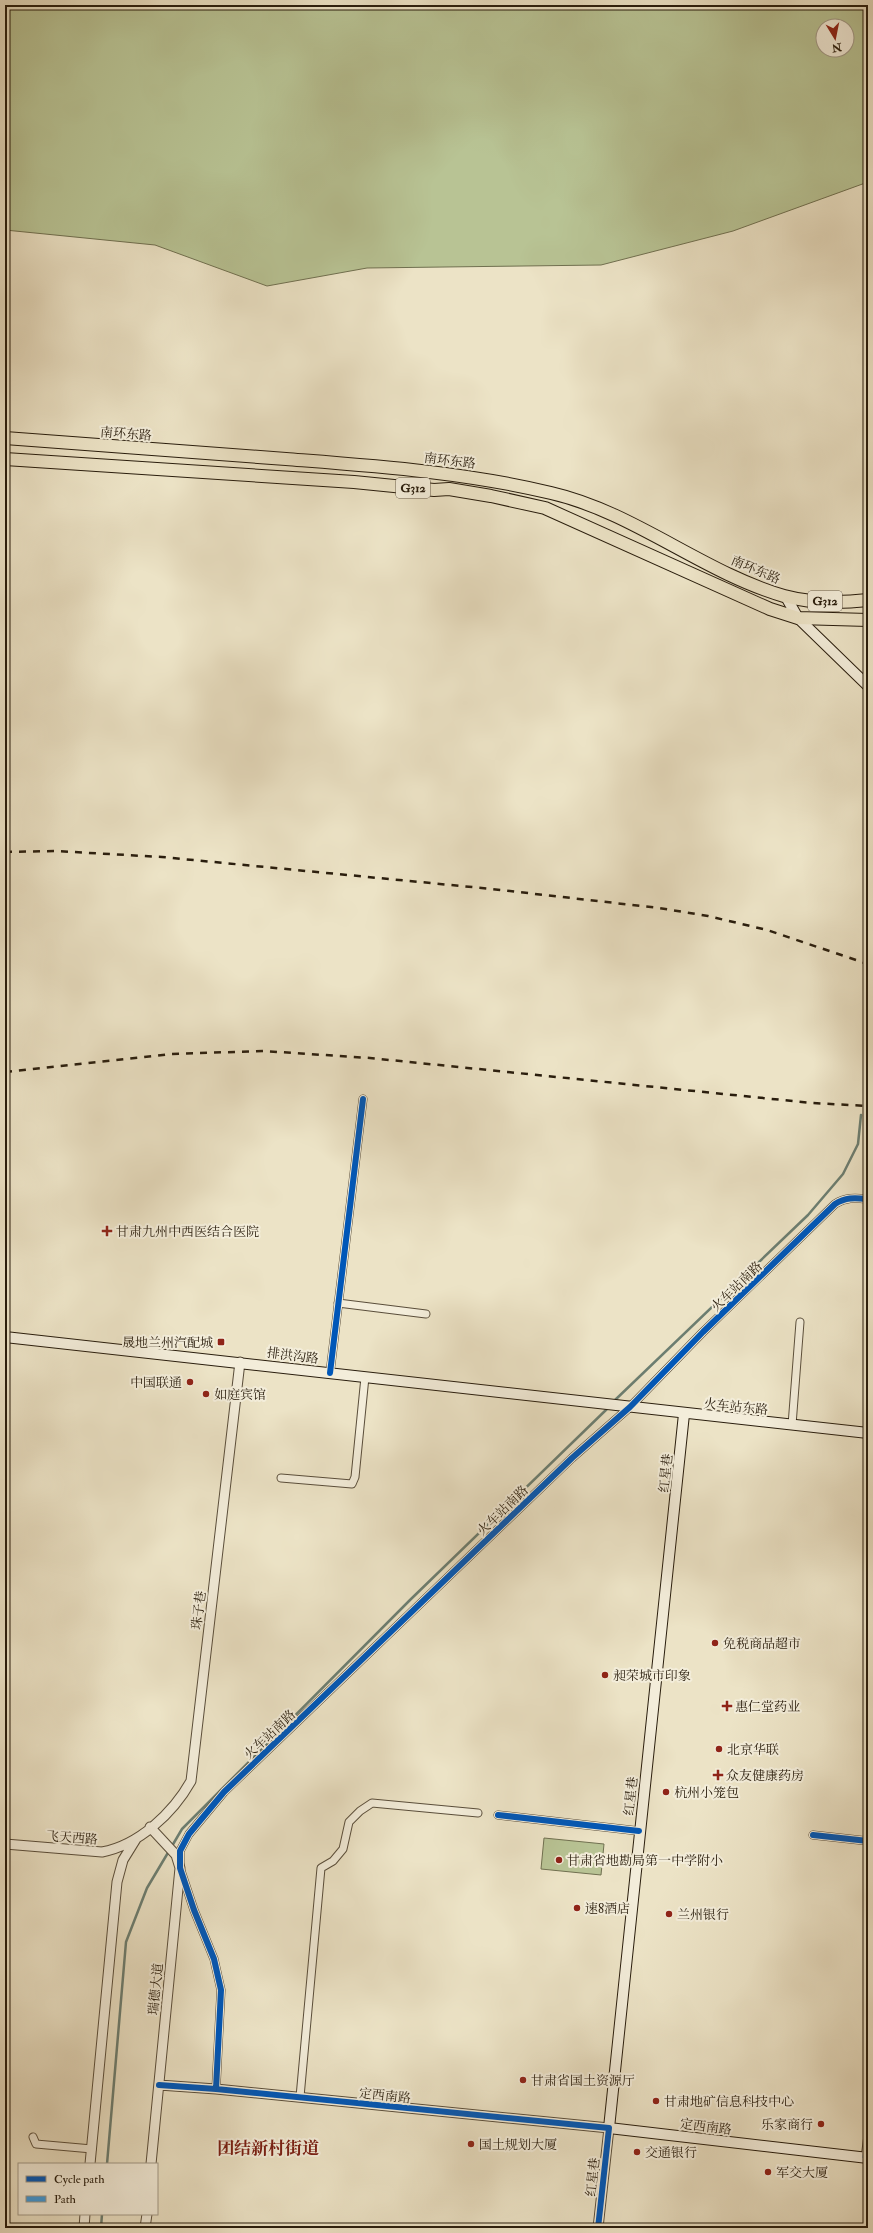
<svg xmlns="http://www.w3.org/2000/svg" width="873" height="2233" viewBox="0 0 873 2233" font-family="'IM FELL Double Pica','Noto Serif SC',serif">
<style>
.green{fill:#b8c394;stroke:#707050;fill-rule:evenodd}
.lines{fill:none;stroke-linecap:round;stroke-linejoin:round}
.stream{stroke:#6c7e71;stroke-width:2.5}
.minor-casing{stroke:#5a4e3b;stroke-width:9}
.tertiary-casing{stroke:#5a4e3b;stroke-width:11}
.secondary-casing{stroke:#291d0d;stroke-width:12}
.trunk-casing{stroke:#291d0d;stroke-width:14}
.minor{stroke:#f3edda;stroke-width:7}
.tertiary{stroke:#f3edda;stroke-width:9}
.secondary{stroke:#f3edda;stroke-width:10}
.trunk{stroke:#ece3c6;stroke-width:12}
.rail{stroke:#291d0d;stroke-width:2.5;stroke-dasharray:7 7;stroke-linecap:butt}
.quiet{stroke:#3d9bde;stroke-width:5;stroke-dasharray:10 5;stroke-linecap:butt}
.cycleway-casing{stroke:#f3edda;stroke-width:8}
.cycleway{stroke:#0057b8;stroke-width:6}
.poi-dot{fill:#8f2418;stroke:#f3edda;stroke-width:1.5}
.labels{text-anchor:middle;stroke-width:4;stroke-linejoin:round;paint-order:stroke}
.shield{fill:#f3edda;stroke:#665b4a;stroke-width:1}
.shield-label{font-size:12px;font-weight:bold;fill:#291d0d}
.street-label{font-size:13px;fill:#291d0d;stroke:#f3edda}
.poi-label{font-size:13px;fill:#291d0d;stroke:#f3edda;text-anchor:start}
.district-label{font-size:17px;font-weight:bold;fill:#7a1f14;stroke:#f3edda}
</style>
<rect width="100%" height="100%" fill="#ece3c6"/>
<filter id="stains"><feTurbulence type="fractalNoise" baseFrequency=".005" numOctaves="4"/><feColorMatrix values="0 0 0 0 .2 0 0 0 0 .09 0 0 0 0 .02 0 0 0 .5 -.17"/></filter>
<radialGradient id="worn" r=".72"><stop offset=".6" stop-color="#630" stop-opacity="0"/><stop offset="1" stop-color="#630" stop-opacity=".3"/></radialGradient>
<path class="green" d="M5 5H868V182L733 231 601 265 367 268 267 286 155 245 5 230ZM823 26H847V50H823Z
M544 1838 604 1844 601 1875 541 1869Z"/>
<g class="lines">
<path class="stream" d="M614 1401 808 1215 843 1174 858 1144 861 1115
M172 1846 182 1829 410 1600 608 1408
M107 2164 126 1942 147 1888 169 1851
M101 2228 102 2214"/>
<g class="minor-casing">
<path id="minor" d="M338 1303 426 1314
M330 1373 363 1099
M792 1425 800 1322
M281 1478 352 1484 355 1477 365 1377
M498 1815 639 1831
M813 1835 868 1841
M216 2089 221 1990 214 1959 194 1910 180 1868V1851L189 1834 224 1792 572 1458 630 1407 703 1332 835 1204C846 1197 855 1198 868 1199
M300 2097 321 1868 333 1861 343 1849 349 1822 360 1811 372 1803 478 1813
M33 2137 36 2144 92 2149
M865 2158 868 2135"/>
</g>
<g class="tertiary-casing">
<path id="tertiary" d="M150 1827 176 1855 180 1868 151 2164
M5 1844 102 1852C139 1845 173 1813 191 1781L240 1362
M159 2085 216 2089 609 2128 598 2228
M90 2164 117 1882 123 1860 136 1839
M84 2228 85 2214
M145 2228 147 2214"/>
</g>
<g class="secondary-casing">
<path id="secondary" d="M786 597 798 618 868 686
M5 1337 868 1433
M684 1414 609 2128 868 2158"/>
</g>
<g class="trunk-casing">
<path id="trunk" d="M5 438C99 445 192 452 286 459 375 466 464 472 551 493 634 512 702 572 784 596 810 603 841 603 868 600
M5 459 354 482 434 490 449 489 491 496 545 508 770 609 798 618 868 620"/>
</g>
<use href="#minor" class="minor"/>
<use href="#tertiary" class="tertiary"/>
<use href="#secondary" class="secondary"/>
<use href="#trunk" class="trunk"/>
<path class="rail" d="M5 852 55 851 162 857 492 889 659 908 708 916 767 930 868 964
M5 1072 171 1054 263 1051 370 1058 812 1103 868 1106"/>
<path class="quiet" d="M865 2158 868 2135"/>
<g class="cycleway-casing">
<path id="cycleway" d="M330 1373 363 1099
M498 1815 639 1831
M813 1835 868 1841
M159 2085 216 2089 609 2128 598 2228
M216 2089 221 1990 214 1959 194 1910 180 1868V1851L189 1834 224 1792 572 1458 630 1407 703 1332 835 1204C846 1197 855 1198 868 1199"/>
</g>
<use href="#cycleway" class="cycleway"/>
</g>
<g class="poi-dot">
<path d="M105 1225h4v4h4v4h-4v4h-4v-4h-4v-4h4z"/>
<rect x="217" y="1338" width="8" height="8" rx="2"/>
<circle cx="190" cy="1382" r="4"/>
<circle cx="206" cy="1394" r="4"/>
<circle cx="715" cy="1643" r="4"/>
<circle cx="605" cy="1675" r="4"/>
<path d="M725 1700h4v4h4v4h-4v4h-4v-4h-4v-4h4z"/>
<circle cx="719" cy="1749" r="4"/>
<path d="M716 1769h4v4h4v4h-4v4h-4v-4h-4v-4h4z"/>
<circle cx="666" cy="1792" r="4"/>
<circle cx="559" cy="1860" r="4"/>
<circle cx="577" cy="1908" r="4"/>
<circle cx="669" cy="1914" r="4"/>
<circle cx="523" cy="2080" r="4"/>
<circle cx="656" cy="2101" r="4"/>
<circle cx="821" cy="2124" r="4"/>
<circle cx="471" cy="2144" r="4"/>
<circle cx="637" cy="2152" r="4"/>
<circle cx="768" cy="2172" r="4"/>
</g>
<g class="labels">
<g class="shield">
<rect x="396" y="478" width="34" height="20" rx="3"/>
<rect x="808" y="591" width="34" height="20" rx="3"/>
</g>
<g class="shield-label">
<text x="413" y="492">G312</text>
<text x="825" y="605">G312</text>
</g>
<g class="street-label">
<text transform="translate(126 433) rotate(4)" y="5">南环东路</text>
<text transform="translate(450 460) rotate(7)" y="5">南环东路</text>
<text transform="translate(756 569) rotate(23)" y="5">南环东路</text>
<text transform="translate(736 1286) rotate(-44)" y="5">火车站南路</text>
<text transform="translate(293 1355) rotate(7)" y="5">排洪沟路</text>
<text transform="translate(736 1406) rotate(6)" y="5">火车站东路</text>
<text transform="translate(665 1473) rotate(-84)" y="5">红星巷</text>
<text transform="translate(502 1510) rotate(-44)" y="5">火车站南路</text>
<text transform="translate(198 1610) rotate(-83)" y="5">珠子巷</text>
<text transform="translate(269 1734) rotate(-43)" y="5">火车站南路</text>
<text transform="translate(630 1796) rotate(-84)" y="5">红星巷</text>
<text transform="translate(72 1837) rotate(4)" y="5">飞天西路</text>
<text transform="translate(155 1989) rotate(-84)" y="5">瑞德大道</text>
<text transform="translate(385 2095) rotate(6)" y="5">定西南路</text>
<text transform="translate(706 2126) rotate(7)" y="5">定西南路</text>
<text transform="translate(592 2177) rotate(-84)" y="5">红星巷</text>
</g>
<g class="poi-label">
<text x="116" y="1236">甘肃九州中西医结合医院</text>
<text x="213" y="1347" text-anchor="end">晟地兰州汽配城</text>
<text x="182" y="1387" text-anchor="end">中国联通</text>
<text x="214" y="1399">如庭宾馆</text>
<text x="723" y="1648">免税商品超市</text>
<text x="613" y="1680">昶荣城市印象</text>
<text x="735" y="1711">惠仁堂药业</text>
<text x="727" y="1754">北京华联</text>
<text x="726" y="1780">众友健康药房</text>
<text x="674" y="1797">杭州小笼包</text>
<text x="567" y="1865">甘肃省地勘局第一中学附小</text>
<text x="585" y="1913">速8酒店</text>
<text x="677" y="1919">兰州银行</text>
<text x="531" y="2085">甘肃省国土资源厅</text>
<text x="664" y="2106">甘肃地矿信息科技中心</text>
<text x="813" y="2129" text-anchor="end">乐家商行</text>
<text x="479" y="2149">国土规划大厦</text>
<text x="645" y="2157">交通银行</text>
<text x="776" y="2177">军交大厦</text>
</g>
<g class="district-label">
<text x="268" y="2154">团结新村街道</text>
</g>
</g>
<rect width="873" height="2233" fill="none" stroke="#ece3c6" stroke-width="20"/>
<rect x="6" y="6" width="861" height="2221" fill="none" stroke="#291d0d" stroke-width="2"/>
<rect x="10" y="10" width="853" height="2213" fill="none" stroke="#291d0d"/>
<rect x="18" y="2163" width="140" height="52" fill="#f3edda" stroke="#a29a88"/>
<rect x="26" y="2176" width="20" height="6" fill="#0057b8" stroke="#a29a88"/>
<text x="54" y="2183" font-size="12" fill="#291d0d">Cycle path</text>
<rect x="26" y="2196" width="20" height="6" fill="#3d9bde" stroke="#a29a88"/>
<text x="54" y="2203" font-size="12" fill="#291d0d">Path</text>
<g transform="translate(835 38) rotate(170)"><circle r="19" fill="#f3edda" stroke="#a29a88"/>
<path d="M0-3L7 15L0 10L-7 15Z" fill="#8f2418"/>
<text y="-6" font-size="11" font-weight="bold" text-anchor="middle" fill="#291d0d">N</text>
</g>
<rect width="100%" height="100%" filter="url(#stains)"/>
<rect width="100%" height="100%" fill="url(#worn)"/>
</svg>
